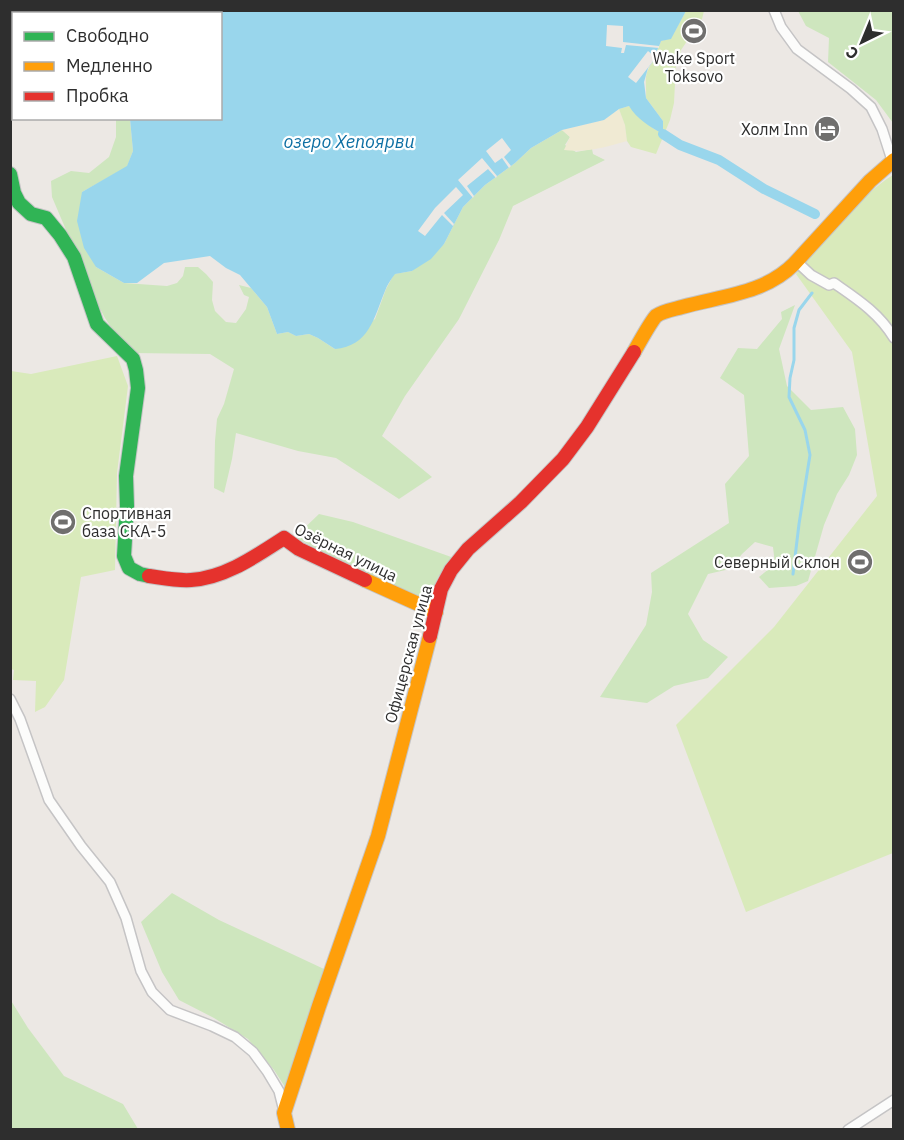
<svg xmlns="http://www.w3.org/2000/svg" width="904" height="1140" viewBox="0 0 904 1140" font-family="'IBM Plex Sans',sans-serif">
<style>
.green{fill:#cee6be}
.sand{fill:#f0ead3}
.pitch{fill:#d9eabb}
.water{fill:#99d6ec}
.pier{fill:#ece8e4}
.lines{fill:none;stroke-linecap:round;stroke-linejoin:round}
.stream{stroke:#99d6ec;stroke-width:3}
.canal{stroke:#99d6ec;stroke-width:10}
.street-casing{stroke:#c5c4c5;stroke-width:12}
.fast-casing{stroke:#c5c4c5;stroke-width:16}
.slow-casing{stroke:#c5c4c5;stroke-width:16}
.jam-casing{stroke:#c5c4c5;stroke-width:16}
.street{stroke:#fcfcfb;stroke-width:9}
.fast{stroke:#30b455;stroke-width:14}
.slow{stroke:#ff9f0a;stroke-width:14}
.jam{stroke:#e5322d;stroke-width:14}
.labels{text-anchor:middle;stroke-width:4.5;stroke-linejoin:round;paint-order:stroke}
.poi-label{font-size:16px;fill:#2e2e2e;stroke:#fff;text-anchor:end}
.street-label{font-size:16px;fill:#2e2e2e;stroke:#fff}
.water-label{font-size:18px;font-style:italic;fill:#0d6fa3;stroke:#fff}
</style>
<rect width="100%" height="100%" fill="#ece8e4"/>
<path class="green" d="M798 11H893V123L876 100 828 62 829 38 806 26Z
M116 119H130L133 151 127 167 82 192 96 267 124 283 167 286 177 283 183 276 185 267H198L206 274 213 282 212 300 215 311 226 322 236 323 246 309 249 297 244 295 239 285 251 288 267 307 277 334 288 332 296 336 309 334 318 338 335 349 375 319 386 289 394 274 412 271 444 244 463 207 485 185 515 163 531 148 562 130 570 137 565 145 576 152 592 149 593 154 605 160 513 206 499 240 459 319 405 396 382 436 432 477 399 499 336 458 298 451 236 433 232 459 224 493 214 488 215 441 217 419 224 404 234 369 210 354 132 353 124 340 115 333 105 318 98 305 52 197 51 181 71 171 89 173 109 157 116 137Z
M795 305 779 349 787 386 811 410 843 407 855 429 857 455 849 475 837 494 824 525 808 581 796 586 769 588 759 577 775 564 773 547 755 542 742 554 730 569 708 574 688 614 703 640 728 657 708 678 674 686 647 703 600 697 646 625 652 592 651 573 729 523 725 484 749 456 744 395 720 378 738 348 757 349 782 319 781 312Z
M319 514 353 522 454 558 438 577 429 601 367 576 295 537Z
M172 893 219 920 324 969 285 1087 274 1070 248 1039 214 1018 179 1000 162 972 141 922Z
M10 999 28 1028 64 1076 123 1104 138 1129H11Z"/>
<path class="sand" d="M619 109 625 125 627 141C607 147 585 153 564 150L570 137 562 130 604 120Z"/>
<path class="pitch" d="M686 11H704L702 19 681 50V60L676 63 674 103 670 120 656 154 631 147 627 141 625 125 619 109 629 106 654 129 663 133V121L646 98C647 81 642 76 654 60 654 54 659 48 661 41L671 38Z
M893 175V853L746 912 676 725 774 627 877 496 852 352 796 274C812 254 829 235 847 216 861 201 875 186 893 175Z
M117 356 128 386 117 473 115 570 81 577 64 680 45 707 35 712 36 681 13 680 14 670 11 669V371L31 374Z"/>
<path class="water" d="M10 11H686L671 39 661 41C659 48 654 54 654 60L648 68 644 82 646 98 663 121V134C650 127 637 119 629 106L619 109 604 120 562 130 531 148 515 163 485 185 463 207 444 244 431 259 412 271 395 274C391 279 387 285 385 291 374 318 369 346 335 349L318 338 309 334 296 336 288 332 277 334 267 307 240 275 226 268 210 256 164 263 137 283H124L96 267 84 248 77 221 82 192 127 166 133 151 130 119 220 118V14H14V85L11 86Z"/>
<path class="pier" d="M607 25 623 26V42L659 46V48L626 45 624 53H621L622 48 606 46Z
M648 51 654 56V60L636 83 628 77Z
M502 138 511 150 504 157 511 166 509 168 502 158 495 163 486 151Z
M482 158 497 176 496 178 488 169 467 186 474 196 473 198 458 180Z
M456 187 463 195 444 213 454 224 453 226 442 215 425 236 418 231 435 208Z"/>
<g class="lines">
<path class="stream" d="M793 574 799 524 810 455 805 430 789 397 790 378 794 360V328L799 310 812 293"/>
<path class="canal" d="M663 134 680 145 719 160 764 189 815 214"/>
<g class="street-casing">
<path id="street" d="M774 10 781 27 797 49 851 89 871 107 882 129 892 160
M796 261 811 275 829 285 834 283C857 299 879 313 894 338
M10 699 20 719 49 800 81 846 110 882 126 918 141 971 152 992 170 1010 212 1026 235 1037 253 1052 267 1071 279 1091 284 1111
M848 1130 894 1100"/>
</g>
<g class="fast-casing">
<path id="fast" d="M10 174 14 193 19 203 31 214 46 218 60 235 74 257 97 324 133 359 136 370 138 388 126 476 127 506 124 556 129 568 140 574 149 576"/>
</g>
<g class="slow-casing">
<path id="slow" d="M634 352C639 343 650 323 656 316 662 311 675 309 682 307 721 296 764 294 794 264L870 181 894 160
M365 580 436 612
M288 1130 284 1113 319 1006 378 836 430 636"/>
</g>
<g class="jam-casing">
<path id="jam" d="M149 576C163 578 177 581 191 580 225 578 256 556 284 538L299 549 365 580
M430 636 441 589 451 570 468 549 521 502 563 459 587 427 634 352"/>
</g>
<use href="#street" class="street"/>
<use href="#fast" class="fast"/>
<use href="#slow" class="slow"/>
<use href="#jam" class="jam"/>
</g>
<defs>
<g id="stadium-disc" transform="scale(1.35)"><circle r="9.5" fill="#706f6e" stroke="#fff"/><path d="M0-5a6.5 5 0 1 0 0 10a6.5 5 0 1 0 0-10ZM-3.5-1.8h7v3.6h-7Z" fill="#fff"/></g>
<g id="hotel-disc" transform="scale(1.35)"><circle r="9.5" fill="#706f6e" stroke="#fff"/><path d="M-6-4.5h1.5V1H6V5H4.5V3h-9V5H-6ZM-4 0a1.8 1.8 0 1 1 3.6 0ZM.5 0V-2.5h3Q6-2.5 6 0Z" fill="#fff"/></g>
</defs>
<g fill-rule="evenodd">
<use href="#stadium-disc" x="694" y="31"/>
<use href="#hotel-disc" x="827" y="129"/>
<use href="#stadium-disc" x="63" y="522"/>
<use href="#stadium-disc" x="860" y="562"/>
</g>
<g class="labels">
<g class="poi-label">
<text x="694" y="64" text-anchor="middle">Wake Sport<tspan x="694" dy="18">Toksovo</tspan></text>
<text x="808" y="135">Холм Inn</text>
<text x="82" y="519" text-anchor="start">Спортивная<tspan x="82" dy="18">база СКА-5</tspan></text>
<text x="840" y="568">Северный Склон</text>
</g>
<g class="street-label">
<text transform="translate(346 552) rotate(26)" y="6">Озёрная улица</text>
<text transform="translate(408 654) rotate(-75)" y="6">Офицерская улица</text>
</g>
<g class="water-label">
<text x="349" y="148">озеро Хепоярви</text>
</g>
</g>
<rect width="904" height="1140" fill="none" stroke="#2e2e2e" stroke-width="24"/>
<rect x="12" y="12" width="210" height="108" fill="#ffffff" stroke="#ababab" stroke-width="1.5"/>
<rect x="24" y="32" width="30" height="9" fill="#30b455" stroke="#ababab" stroke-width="1.5"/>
<text x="66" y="42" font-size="18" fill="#2e2e2e">Свободно</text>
<rect x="24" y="62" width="30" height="9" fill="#ff9f0a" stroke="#ababab" stroke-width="1.5"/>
<text x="66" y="72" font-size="18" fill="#2e2e2e">Медленно</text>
<rect x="24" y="92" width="30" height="9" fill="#e5322d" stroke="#ababab" stroke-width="1.5"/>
<text x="66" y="102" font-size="18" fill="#2e2e2e">Пробка</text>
<g transform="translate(862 42) rotate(223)" stroke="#ffffff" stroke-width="4.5" paint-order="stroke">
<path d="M0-4.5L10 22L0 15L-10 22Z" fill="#2e2e2e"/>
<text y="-9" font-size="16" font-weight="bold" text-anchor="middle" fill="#2e2e2e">С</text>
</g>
</svg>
